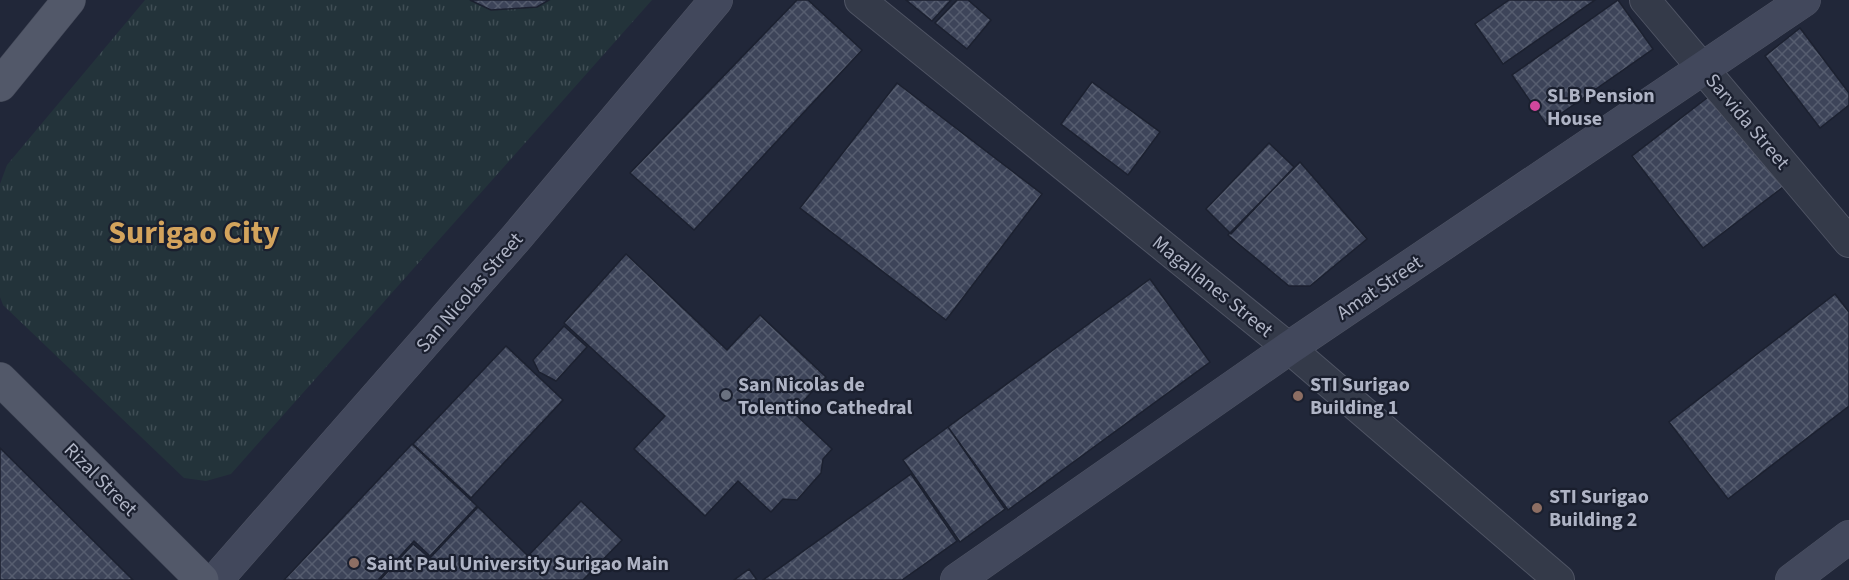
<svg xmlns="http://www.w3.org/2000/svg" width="1849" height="580" viewBox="0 0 1849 580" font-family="'Source Sans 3',sans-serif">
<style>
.park{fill:url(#park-tufts)}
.building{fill:url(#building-cross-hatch);stroke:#1c2130;stroke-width:1.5}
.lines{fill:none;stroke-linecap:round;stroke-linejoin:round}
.street-casing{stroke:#4f5464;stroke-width:32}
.secondary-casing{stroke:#4f5464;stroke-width:34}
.primary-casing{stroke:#3e4352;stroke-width:34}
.street{stroke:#343a49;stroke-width:30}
.secondary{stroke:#42485c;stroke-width:33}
.primary{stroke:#525869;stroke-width:33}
.hotel-dot{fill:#d1479c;stroke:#1a1f2e;stroke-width:2}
.worship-dot{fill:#6b7280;stroke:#1a1f2e;stroke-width:2}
.education-dot{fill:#8d6e63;stroke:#1a1f2e;stroke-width:2}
.labels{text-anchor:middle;stroke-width:4.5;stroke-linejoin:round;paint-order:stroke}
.poi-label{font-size:20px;font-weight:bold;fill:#afb4c5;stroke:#1a1f2e;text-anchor:start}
.street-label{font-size:20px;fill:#afb4c5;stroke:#1a1f2e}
.town-label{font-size:32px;font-weight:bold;fill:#d3a35c;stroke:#1a1f2e}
</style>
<defs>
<pattern id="park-tufts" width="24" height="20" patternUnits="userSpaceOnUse" patternTransform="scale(1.5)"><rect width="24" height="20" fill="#23333a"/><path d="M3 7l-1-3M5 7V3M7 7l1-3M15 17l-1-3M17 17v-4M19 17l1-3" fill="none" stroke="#404e55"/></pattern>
<pattern id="building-cross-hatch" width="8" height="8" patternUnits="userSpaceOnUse" patternTransform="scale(1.5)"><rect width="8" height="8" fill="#3d4459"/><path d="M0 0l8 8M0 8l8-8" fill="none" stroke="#565d6f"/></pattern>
</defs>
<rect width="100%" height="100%" fill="#212739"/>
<path class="park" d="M145 0H652L231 474 206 481 184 478 3 305 0 297V184L7 165Z"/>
<path class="building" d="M470 0H549L537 7 491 10Z
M797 0H808L862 50 694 230 630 173Z
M906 0H951L932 21Z
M957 0H968L991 20 967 49 935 23Z
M1509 0H1595L1503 64 1475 24Z
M1618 0 1653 49 1546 124 1512 75Z
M1800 28 1849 93V105L1820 128 1765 56Z
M1092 82 1160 132 1128 175 1061 124Z
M897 83 1042 194 946 320 800 208Z
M1716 91 1787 184 1703 248 1632 156Z
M1269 143 1294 167 1231 234 1206 209Z
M1300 162 1367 239 1310 286H1289L1228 235Z
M626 254 727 350 760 315 826 377 793 412 832 449 823 459 821 473 797 500 783 499 771 512 738 481 705 516 634 449 665 416 564 323Z
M1150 279 1210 362 1008 510 948 427Z
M1835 294 1849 312V406L1728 499 1669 422Z
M564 326 587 347 556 381 539 372 533 360Z
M506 346 563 400 471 498 413 444Z
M948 427 1005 509 960 542 903 460Z
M412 444 477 506 430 556 414 541 378 580H284Z
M0 448 133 580H0Z
M911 474 957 541 902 580H763Z
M581 501 622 540 583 580H380L413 544 430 558 478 507 528 556Z
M749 569 757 580H734Z"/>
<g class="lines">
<g class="street-casing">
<path id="street" d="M860 0 1289 348 1559 580
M1645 0 1849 242"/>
</g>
<g class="secondary-casing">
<path id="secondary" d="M216 580 516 238 716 0
M957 580 1289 348 1804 0
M1792 580 1849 537"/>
</g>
<g class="primary-casing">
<path id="primary" d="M0 85 69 0
M0 379 202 580"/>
</g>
<use href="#street" class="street"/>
<use href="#secondary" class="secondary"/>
<use href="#primary" class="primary"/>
</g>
<circle class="hotel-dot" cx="1535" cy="106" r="6"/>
<circle class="worship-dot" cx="726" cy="395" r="6"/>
<g class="education-dot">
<circle cx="1298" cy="396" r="6"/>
<circle cx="1537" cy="508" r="6"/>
<circle cx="354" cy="563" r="6"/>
</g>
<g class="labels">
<g class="poi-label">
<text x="1547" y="102">SLB Pension<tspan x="1547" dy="23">House</tspan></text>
<text x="738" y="391">San Nicolas de<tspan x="738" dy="23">Tolentino Cathedral</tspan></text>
<text x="1310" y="391">STI Surigao<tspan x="1310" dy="23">Building 1</tspan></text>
<text x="1549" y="503">STI Surigao<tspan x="1549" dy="23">Building 2</tspan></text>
<text x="366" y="570">Saint Paul University Surigao Main</text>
</g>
<g class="street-label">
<text transform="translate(1748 121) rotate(50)" y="7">Sarvida Street</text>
<text transform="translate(1213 286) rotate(39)" y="7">Magallanes Street</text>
<text transform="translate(1379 287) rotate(-34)" y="7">Amat Street</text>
<text transform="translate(469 292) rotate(-49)" y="7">San Nicolas Street</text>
<text transform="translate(101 479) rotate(45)" y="7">Rizal Street</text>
</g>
<g class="town-label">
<text x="194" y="243">Surigao City</text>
</g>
</g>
</svg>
